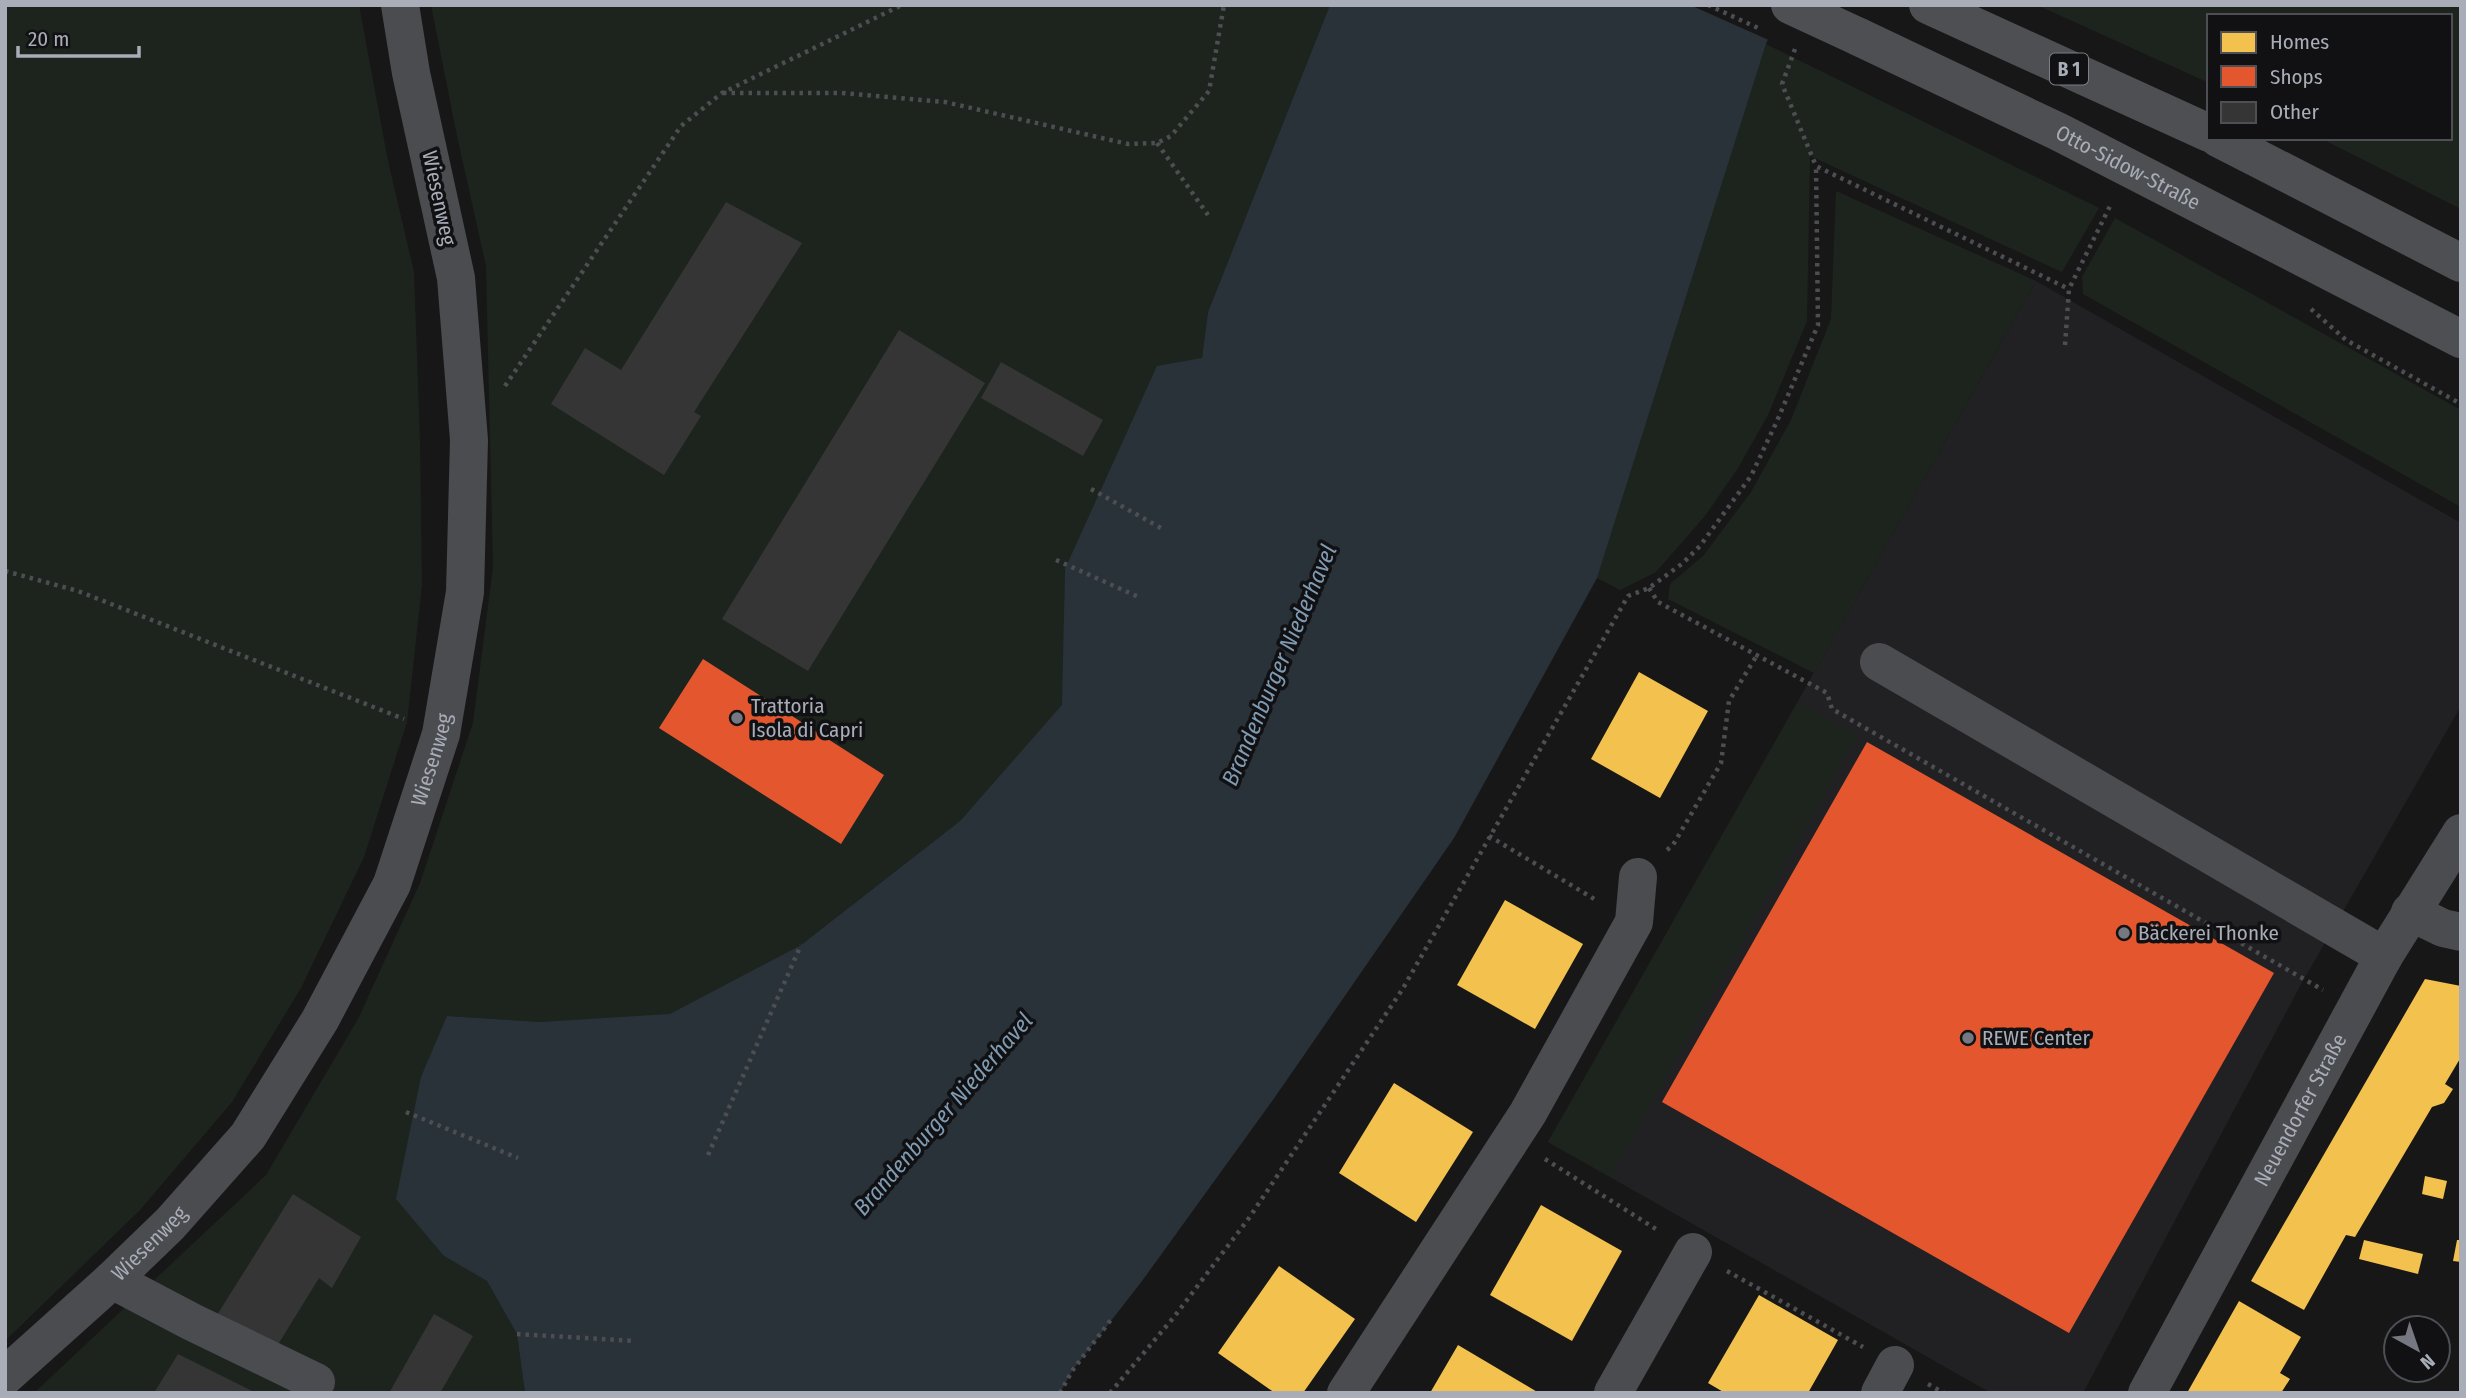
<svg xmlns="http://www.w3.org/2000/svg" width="2466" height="1398" viewBox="0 0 2466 1398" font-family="'Fira Sans Condensed',sans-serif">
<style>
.built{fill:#212123}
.green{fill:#1d241e}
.water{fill:#2a3239}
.pier{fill:#171717}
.homes{fill:#f2c14e}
.shops{fill:#e4572e}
.building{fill:#353536}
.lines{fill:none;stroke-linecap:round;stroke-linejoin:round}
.path{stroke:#4d4e52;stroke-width:4.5;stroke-dasharray:3.5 5;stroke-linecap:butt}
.minor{stroke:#4b4c50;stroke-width:38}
.major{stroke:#4d4f52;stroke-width:38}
.path-bridge{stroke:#4d4e52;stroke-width:4.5;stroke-dasharray:3.5 5;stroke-linecap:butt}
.major-bridge{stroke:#4d4f52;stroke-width:38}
.poi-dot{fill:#757880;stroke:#111113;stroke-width:2.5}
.labels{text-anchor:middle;stroke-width:7;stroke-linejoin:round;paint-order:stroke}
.shield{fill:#111113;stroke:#7b7e86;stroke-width:2}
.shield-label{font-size:19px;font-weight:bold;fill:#a8adb8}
.street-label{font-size:21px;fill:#a8adb8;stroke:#111113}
.poi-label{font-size:21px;fill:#a8adb8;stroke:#111113;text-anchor:start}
.water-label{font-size:23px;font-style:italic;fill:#7f9bb3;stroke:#111113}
</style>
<rect width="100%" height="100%" fill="#171717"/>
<path class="built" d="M2036 281 2461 523V706L2299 988 2083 1393H1991L1548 1142Z"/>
<path class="green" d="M5 5H359L388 161 414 272 420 442 422 585 407 722 364 857 301 988 232 1102 140 1210 5 1341Z
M431 5H1330L1208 312 1202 359 1065 569 1063 705 960 821 801 945 670 1015 540 1022 447 1016 444 1256 487 1281 517 1334 525 1393H34L266 1175 358 1019 420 883 473 723 493 567 486 266 457 136Z
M2037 5H2461V209L2320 138H2450V16H2209V83Z
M1766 44 2099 208 2062 272 1810 156 1807 321 1768 415 1738 468 1705 516 1656 572 1620 590 1597 578Z
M1836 191 2036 281 1814 673 1668 599 1670 584 1703 556 1751 492 1791 420 1831 319Z
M2115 218 2461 410V507L2083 294 2082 277Z
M1798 702 1857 736 1610 1177 1548 1142Z"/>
<path class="water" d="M1330 5H1782L1766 44 1597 578 1454 838 1275 1097 1142 1281 1072 1371 1060 1393H525L517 1334 487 1281 444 1256 396 1199 421 1077 447 1016 540 1022 670 1014 801 945 960 821 1062 705 1065 569 1157 366 1202 358 1208 312Z"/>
<path class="pier" d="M1690 5H1785L1771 41Z"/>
<path class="homes" d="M1639 672 1708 711 1660 798 1591 759Z
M1505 900 1583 944 1535 1029 1457 985Z
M2425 979 2461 986V1057L2445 1084 2453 1089 2444 1103 2432 1107 2355 1237 2346 1235 2304 1310 2251 1281Z
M1394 1083 1473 1132 1416 1222 1339 1173Z
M2425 1176 2447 1181 2443 1199 2422 1194Z
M1541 1205 1622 1251 1572 1341 1490 1295Z
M2364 1240 2423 1254 2418 1274 2359 1259Z
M2457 1240H2461V1262L2453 1261Z
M1279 1266 1355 1319 1303 1393H1275L1218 1353Z
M1759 1295 1838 1340 1808 1393H1725L1708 1383Z
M2239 1301 2301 1337 2280 1373 2290 1379 2281 1393H2187Z
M1458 1345 1539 1393H1430Z"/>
<path class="shops" d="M703 659 884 775 841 844 659 728Z
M1867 742 2274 973 2069 1333 1662 1102Z"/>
<path class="building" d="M726 202 802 243 694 412 701 416 664 475 551 404 585 348 621 370Z
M899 330 985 383 808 671 722 619Z
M1001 362 1103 420 1083 456 981 398Z
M293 1194 361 1237 332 1288 319 1278 274 1351 217 1315Z
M434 1314 473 1336 440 1393H389Z
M178 1354 256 1393H154Z"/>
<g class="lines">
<path class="path" d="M1795 49 1782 84 1816 166
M723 93H842L945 102 1128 144 1157 143 1171 136 1209 91 1224 5
M1157 143 1208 215
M2311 309 2346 340 2461 404
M2065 345 2069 289 2110 206
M505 386 681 126 722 93 902 5
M1091 489 1161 528
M1056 560 1141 598
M5 571 78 591 404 719
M1649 588 1658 602 1827 693 1832 709 2323 990
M1489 836 1596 900
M1667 850 1673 845 1721 763 1729 701 1757 655
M406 1112 518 1158
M708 1155 801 945
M1545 1159 1659 1231
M1727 1271 1863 1347
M517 1334 635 1341
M1928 1384 1944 1393
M1060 1393 1072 1371 1113 1317
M1110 1393 1174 1317 1249 1218 1402 990 1628 596 1649 588 1683 563 1700 546 1751 476 1777 421 1818 325 1816 166 2069 289"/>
<g class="minor">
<path d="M1879 662 2384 956"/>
<path d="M2410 912 2443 928 2461 932"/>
<path d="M112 1280 192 1322 316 1382"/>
<path id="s1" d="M5 1376 112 1280 170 1224 248 1136 320 1020 392 884 441 734 465 592 469 440 456 278 411 73 400 5"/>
<path d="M1346 1393 1528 1113 1634 922 1638 877"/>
<path d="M1613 1393 1693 1252"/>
<path d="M1880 1393 1895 1365"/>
<path id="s2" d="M2147 1393 2384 956 2461 833"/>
</g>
<g class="major">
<path d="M1928 5 2209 133"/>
<path id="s3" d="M1859 37 2059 132 2461 339"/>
<path d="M2218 138 2461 263"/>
</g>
<path class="path-bridge" d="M1708 5 1758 28"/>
<path class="major-bridge" d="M1790 5 1859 37"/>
</g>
<g class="poi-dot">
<circle cx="737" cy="718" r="7"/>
<circle cx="2124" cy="933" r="7"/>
<circle cx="1968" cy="1038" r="7"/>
</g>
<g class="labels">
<rect class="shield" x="2050" y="53.5" width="38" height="31" rx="5"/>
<g class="shield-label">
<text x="2069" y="76">B 1</text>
</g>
<g class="street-label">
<text dy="7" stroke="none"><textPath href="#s3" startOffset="299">Otto-Sidow-Straße</textPath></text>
<text transform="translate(439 198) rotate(78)" y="7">Wiesenweg</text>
<text dy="7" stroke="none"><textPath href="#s1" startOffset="763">Wiesenweg</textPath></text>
<text dy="7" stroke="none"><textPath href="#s2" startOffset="322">Neuendorfer Straße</textPath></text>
<text dy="7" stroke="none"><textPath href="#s1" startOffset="196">Wiesenweg</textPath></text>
</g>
<g class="poi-label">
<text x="751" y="713">Trattoria<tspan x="751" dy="24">Isola di Capri</tspan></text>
<text x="2138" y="940">Bäckerei Thonke</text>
<text x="1982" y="1045">REWE Center</text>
</g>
<g class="water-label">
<text transform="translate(1279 665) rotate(-67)" y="8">Brandenburger Niederhavel</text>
<text transform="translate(943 1114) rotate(-49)" y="8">Brandenburger Niederhavel</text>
</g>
</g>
<rect width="2466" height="1398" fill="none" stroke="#a8adb8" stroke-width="14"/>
<rect x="2207" y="14" width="245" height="126" fill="#111113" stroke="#4d4f55" stroke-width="2"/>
<rect x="2221" y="32" width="35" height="21" fill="#f2c14e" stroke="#4d4f55" stroke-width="2"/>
<text x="2270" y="49" font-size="21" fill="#a8adb8">Homes</text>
<rect x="2221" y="66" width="35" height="21" fill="#e4572e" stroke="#4d4f55" stroke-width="2"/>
<text x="2270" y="84" font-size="21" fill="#a8adb8">Shops</text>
<rect x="2221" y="102" width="35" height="21" fill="#353536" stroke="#4d4f55" stroke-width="2"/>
<text x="2270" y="119" font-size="21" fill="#a8adb8">Other</text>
<g transform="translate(2417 1349) rotate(140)"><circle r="33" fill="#111113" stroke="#4d4f55" stroke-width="2"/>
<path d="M0-5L12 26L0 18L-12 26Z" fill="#757880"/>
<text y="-10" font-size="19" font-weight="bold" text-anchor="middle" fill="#a8adb8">N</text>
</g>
<path d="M18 46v10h121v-10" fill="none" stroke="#a8adb8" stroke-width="3.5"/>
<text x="28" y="46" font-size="21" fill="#a8adb8" stroke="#111113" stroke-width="5" paint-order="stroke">20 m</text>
</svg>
